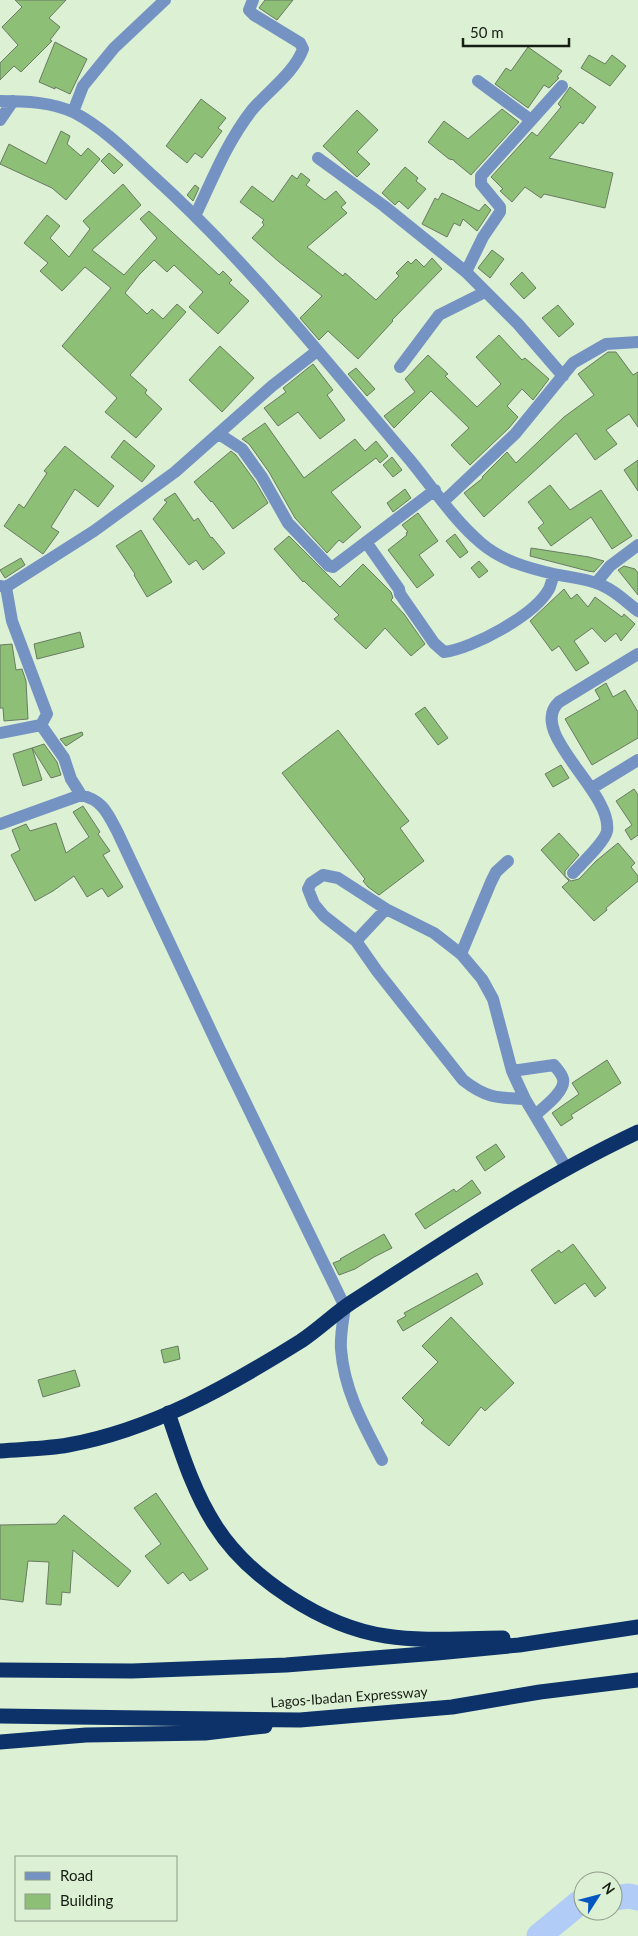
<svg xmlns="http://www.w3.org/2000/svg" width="638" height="1936" viewBox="0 0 638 1936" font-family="Lato,sans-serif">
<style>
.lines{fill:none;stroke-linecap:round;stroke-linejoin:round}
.river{stroke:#b0ccf7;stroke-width:25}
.building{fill:#8dbf77;stroke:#697b62}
.street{stroke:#7593c2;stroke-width:12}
.highway{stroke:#0d3269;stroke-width:15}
.labels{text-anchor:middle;stroke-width:4;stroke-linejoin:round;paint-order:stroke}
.street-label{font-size:14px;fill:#161d13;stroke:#dcf0d4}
</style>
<rect width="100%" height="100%" fill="#dcf0d4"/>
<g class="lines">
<path class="river" d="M613 1898 629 1896 638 1898
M539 1936 579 1903 583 1902"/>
</g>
<path class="building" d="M15 0H66L49 18 60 27 50 40 52 41 21 72 14 66 0 80V63L18 45 2 27 22 7Z
M265 0H293L277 20 259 8Z
M55 42 87 59 70 94 55 87V89L39 82Z
M528 47 562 71 557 77 559 78 549 88 544 85 528 108 495 84 506 68 511 71Z
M589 55 605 64 612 55 626 66 610 86 581 68Z
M570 87 596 107 583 124 580 122 549 158 613 173 605 208 544 194 541 198 525 187 512 202 500 191 503 189 491 177 532 132 537 136 561 107 558 104Z
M201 99 226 118 218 128 222 131 202 158 195 153 187 163 166 146Z
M502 109 519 122 471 175 454 161V160L449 159 428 142 444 121 468 139Z
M357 110 378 130 357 152 370 164 357 177 323 146Z
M61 131 70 136 67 144 81 156 88 148 100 159 66 200 52 188 0 164 9 144 46 164Z
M109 153 123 165 114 174 101 161Z
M405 167 418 178 416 181 426 189 408 209 399 201 395 205 382 193Z
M301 173 310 180 306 185 325 200 336 191 346 203 341 207 347 213 307 247 343 276 345 273 376 300 399 276 396 273 408 261 411 264 416 259 424 267 432 258 442 269 392 320 393 321 358 359 328 331 319 340 300 318 322 296 278 261 252 238 264 225 262 222 264 220 240 202 252 186 273 202 292 175 297 179Z
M123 184 141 205 92 250 124 275 157 238 140 219 149 211 219 275 223 271 232 280 229 283 249 301 218 334 189 307 203 292 174 265 167 272 154 260 139 275 125 293 147 314 152 309 163 319 177 304 186 312 130 375 147 390 145 393 162 409 136 438 105 412 117 398 62 346 111 288 85 267 62 291 40 271 48 263 24 243 47 215 60 226 50 238 69 257 90 229 83 221Z
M195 185 199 188 193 201 187 195Z
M442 193 479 211 485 204 491 210 477 231 463 219 460 226 454 223 447 237 422 224 435 198 438 200Z
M492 250 504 259 490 278 478 268Z
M522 272 536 288 524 299 510 284Z
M558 305 574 324 559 337 542 318Z
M499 335 522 360 525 358 549 379 533 400 522 389 507 406 518 417 509 428 470 465 451 445 469 428 431 391 394 428 384 416 415 392 405 379 428 355 448 374 445 376 477 407 501 384 476 357Z
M220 346 254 378 222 412 189 380Z
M608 352H616L633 375 638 372V427L629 414 606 430 617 444 595 460 576 433 484 517 464 493 483 478 482 477 507 452 516 463 564 417 594 395 578 374Z
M313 364 333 390 327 395 345 420 320 439 298 412 278 426 264 408 286 392 283 388Z
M356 368 375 389 367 396 348 374Z
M265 423 304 478 355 439 365 451 376 441 388 456 380 463 376 458 331 492 361 527 343 543 339 540 327 553 295 518 269 472 249 444 242 439Z
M124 440 155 466 142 482 111 457Z
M65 446 114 486 98 507 75 489 51 527 59 532 43 554 4 526 19 504 24 508 47 473 44 471Z
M231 451 236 455 255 481 268 503 233 529 212 501 211 502 194 482Z
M392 457 402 470 393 477 383 465Z
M638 460V491L624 470Z
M550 485 570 510 601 490 632 536 612 549 591 517 551 546 538 528 544 523 528 502Z
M405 489 411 498 393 512 387 503Z
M175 493 194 521 198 518 211 538 212 537 225 553 203 570 196 560 189 565 153 519 167 502 164 500Z
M418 513 438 541 419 555 434 575 417 588 388 550 407 535 406 533 408 532 402 525Z
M141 530 172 582 147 597 134 575 135 574 116 546Z
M455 534 468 552 460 558 446 541Z
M289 536 340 587 363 564 391 592 393 598 391 600 404 614 425 644 411 656 385 628 366 649 334 619 339 615 304 581 303 582 274 549Z
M531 548 589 557 604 561 594 572 588 571 530 556Z
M21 558 25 565 5 578 0 570Z
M479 561 488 571 479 578 471 568Z
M624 566 635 569 638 573V595L618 570Z
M564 589 571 599 577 594 588 607 595 597 622 617 624 614 635 624 621 641 616 633 605 642 592 628 574 641 589 663 576 671 559 646 552 651 530 621Z
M80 632 84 647 37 659 34 644Z
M12 644 16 670 22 669 26 681 28 719 4 721 3 708H0V645Z
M606 683 613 697 625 690 638 712V738L592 765 565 719 600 699 595 690Z
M425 707 448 738 438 745 415 714Z
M338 730 409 821 400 828 424 861 379 895 368 887 363 881 365 879 282 773Z
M82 732 83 735 66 746 60 739Z
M44 744 57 762 61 775 51 778 32 748Z
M32 748 42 780 23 786 13 754Z
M561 765 569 778 553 787 545 774Z
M634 789 638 795V835L631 840 625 830 632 825 616 801Z
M83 806 100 832 98 834 110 851 103 855 123 887 108 897 102 888 87 897 74 876 53 891 35 901 11 855 20 850 12 830 26 824 30 831 56 823 66 853 89 837 73 812Z
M559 833 579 855 565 871V876L571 881 579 879 596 861 618 843 635 863 631 867 638 876V881L606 908 607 910 594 921 562 887 569 881 541 850Z
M607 1060 621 1083 571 1115 573 1118 561 1126 552 1113 579 1094 572 1083Z
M496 1144 505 1157 485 1171 476 1157Z
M472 1180 481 1193 425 1229 415 1214 454 1189 456 1192Z
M384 1234 392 1248 374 1257 355 1269 339 1275 333 1263 341 1260 340 1259Z
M573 1244 606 1288 595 1297 585 1283 555 1304 531 1270 559 1250 561 1253Z
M477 1273 483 1284 403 1331 397 1321 406 1316 404 1313Z
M451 1317 514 1383 485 1411 481 1407 449 1446 421 1423 424 1420 402 1398 438 1362 422 1346Z
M178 1346 180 1359 164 1363 161 1350Z
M75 1370 80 1386 43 1397 38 1380Z
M156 1493 208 1569 190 1581 183 1572 168 1584 145 1556 161 1544 134 1508Z
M64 1515 131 1571 118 1587 73 1550 70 1593 62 1592 61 1605 46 1604 49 1562 28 1561 23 1602 0 1599V1525L56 1524Z"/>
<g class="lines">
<path class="street" d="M478 81 531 120
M0 101C24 101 53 102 75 113 105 129 129 154 154 177 248 262 327 363 410 460 433 488 453 519 481 543 502 561 528 568 554 574 568 577 583 578 596 583 612 588 625 601 638 611
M73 112 83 86 114 48 165 0
M0 120 13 101
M318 158 384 206 466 272 518 324 563 376
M196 214C213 178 227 142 252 110 269 90 294 73 303 49L300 43 254 15 249 10 253 0
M466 272 483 237 500 212V207L481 184V176L562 86
M400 367 439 315 485 292
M219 434 242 449 262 477 288 523 329 566 333 567 435 490
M444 501 515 434 573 363 606 344 638 342
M366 542 399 589 400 594 434 643 444 652C472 649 535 615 549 589 551 585 552 579 554 574
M596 583 610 566 638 545
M0 586 6 587 94 531 175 472 272 386 317 351
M41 725 64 758 71 779 81 795
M0 733 41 725 47 714 12 621 6 587
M592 788 638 760
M0 824 81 795C102 800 107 812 117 831L219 1048 345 1307C343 1321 340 1336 341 1349 344 1390 363 1424 382 1460
M573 873C581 864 605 842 607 831 613 792 526 732 559 702L638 654
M356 941 386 909
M461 954 491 882 496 872 508 861
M512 1071 554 1065C557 1069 562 1074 563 1079 566 1091 543 1108 535 1115
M525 1099C497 1098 486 1098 463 1080L377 971 356 941 324 916 314 904 308 889 311 883 323 875 338 878 386 909 434 933 461 954 482 979 493 999 512 1071 525 1099 567 1169"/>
<path class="highway" d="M168 1413C181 1451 193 1491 215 1525 248 1578 324 1627 386 1636 424 1642 464 1638 503 1638
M0 1451C22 1449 46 1449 68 1445 152 1430 229 1386 301 1341 319 1329 334 1314 352 1302 445 1242 538 1179 638 1132
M0 1670 132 1671 286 1665 437 1653 519 1645 638 1627
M0 1716 300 1720 452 1707 540 1692 638 1680
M0 1742 86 1735 205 1733 265 1726"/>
</g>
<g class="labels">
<g class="street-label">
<text transform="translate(349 1697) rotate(-4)" y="5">Lagos-Ibadan Expressway</text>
</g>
</g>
<rect x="15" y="1856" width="162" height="65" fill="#dcf0d4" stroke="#8d9c87"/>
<rect x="25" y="1872" width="25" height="8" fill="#7593c2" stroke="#8d9c87"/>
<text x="60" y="1881" font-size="15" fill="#161d13">Road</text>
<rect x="25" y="1894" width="25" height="15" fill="#8dbf77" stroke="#8d9c87"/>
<text x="60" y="1906" font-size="15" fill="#161d13">Building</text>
<g transform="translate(598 1896) rotate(54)"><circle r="24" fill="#dcf0d4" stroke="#8d9c87"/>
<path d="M0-4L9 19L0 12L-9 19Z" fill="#0456c0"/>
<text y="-8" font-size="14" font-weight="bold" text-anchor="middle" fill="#161d13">N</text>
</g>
<path d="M463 38v8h106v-8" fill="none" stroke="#161d13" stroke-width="2.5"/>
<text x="470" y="38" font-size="15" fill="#161d13" stroke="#dcf0d4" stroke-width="4" paint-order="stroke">50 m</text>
</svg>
